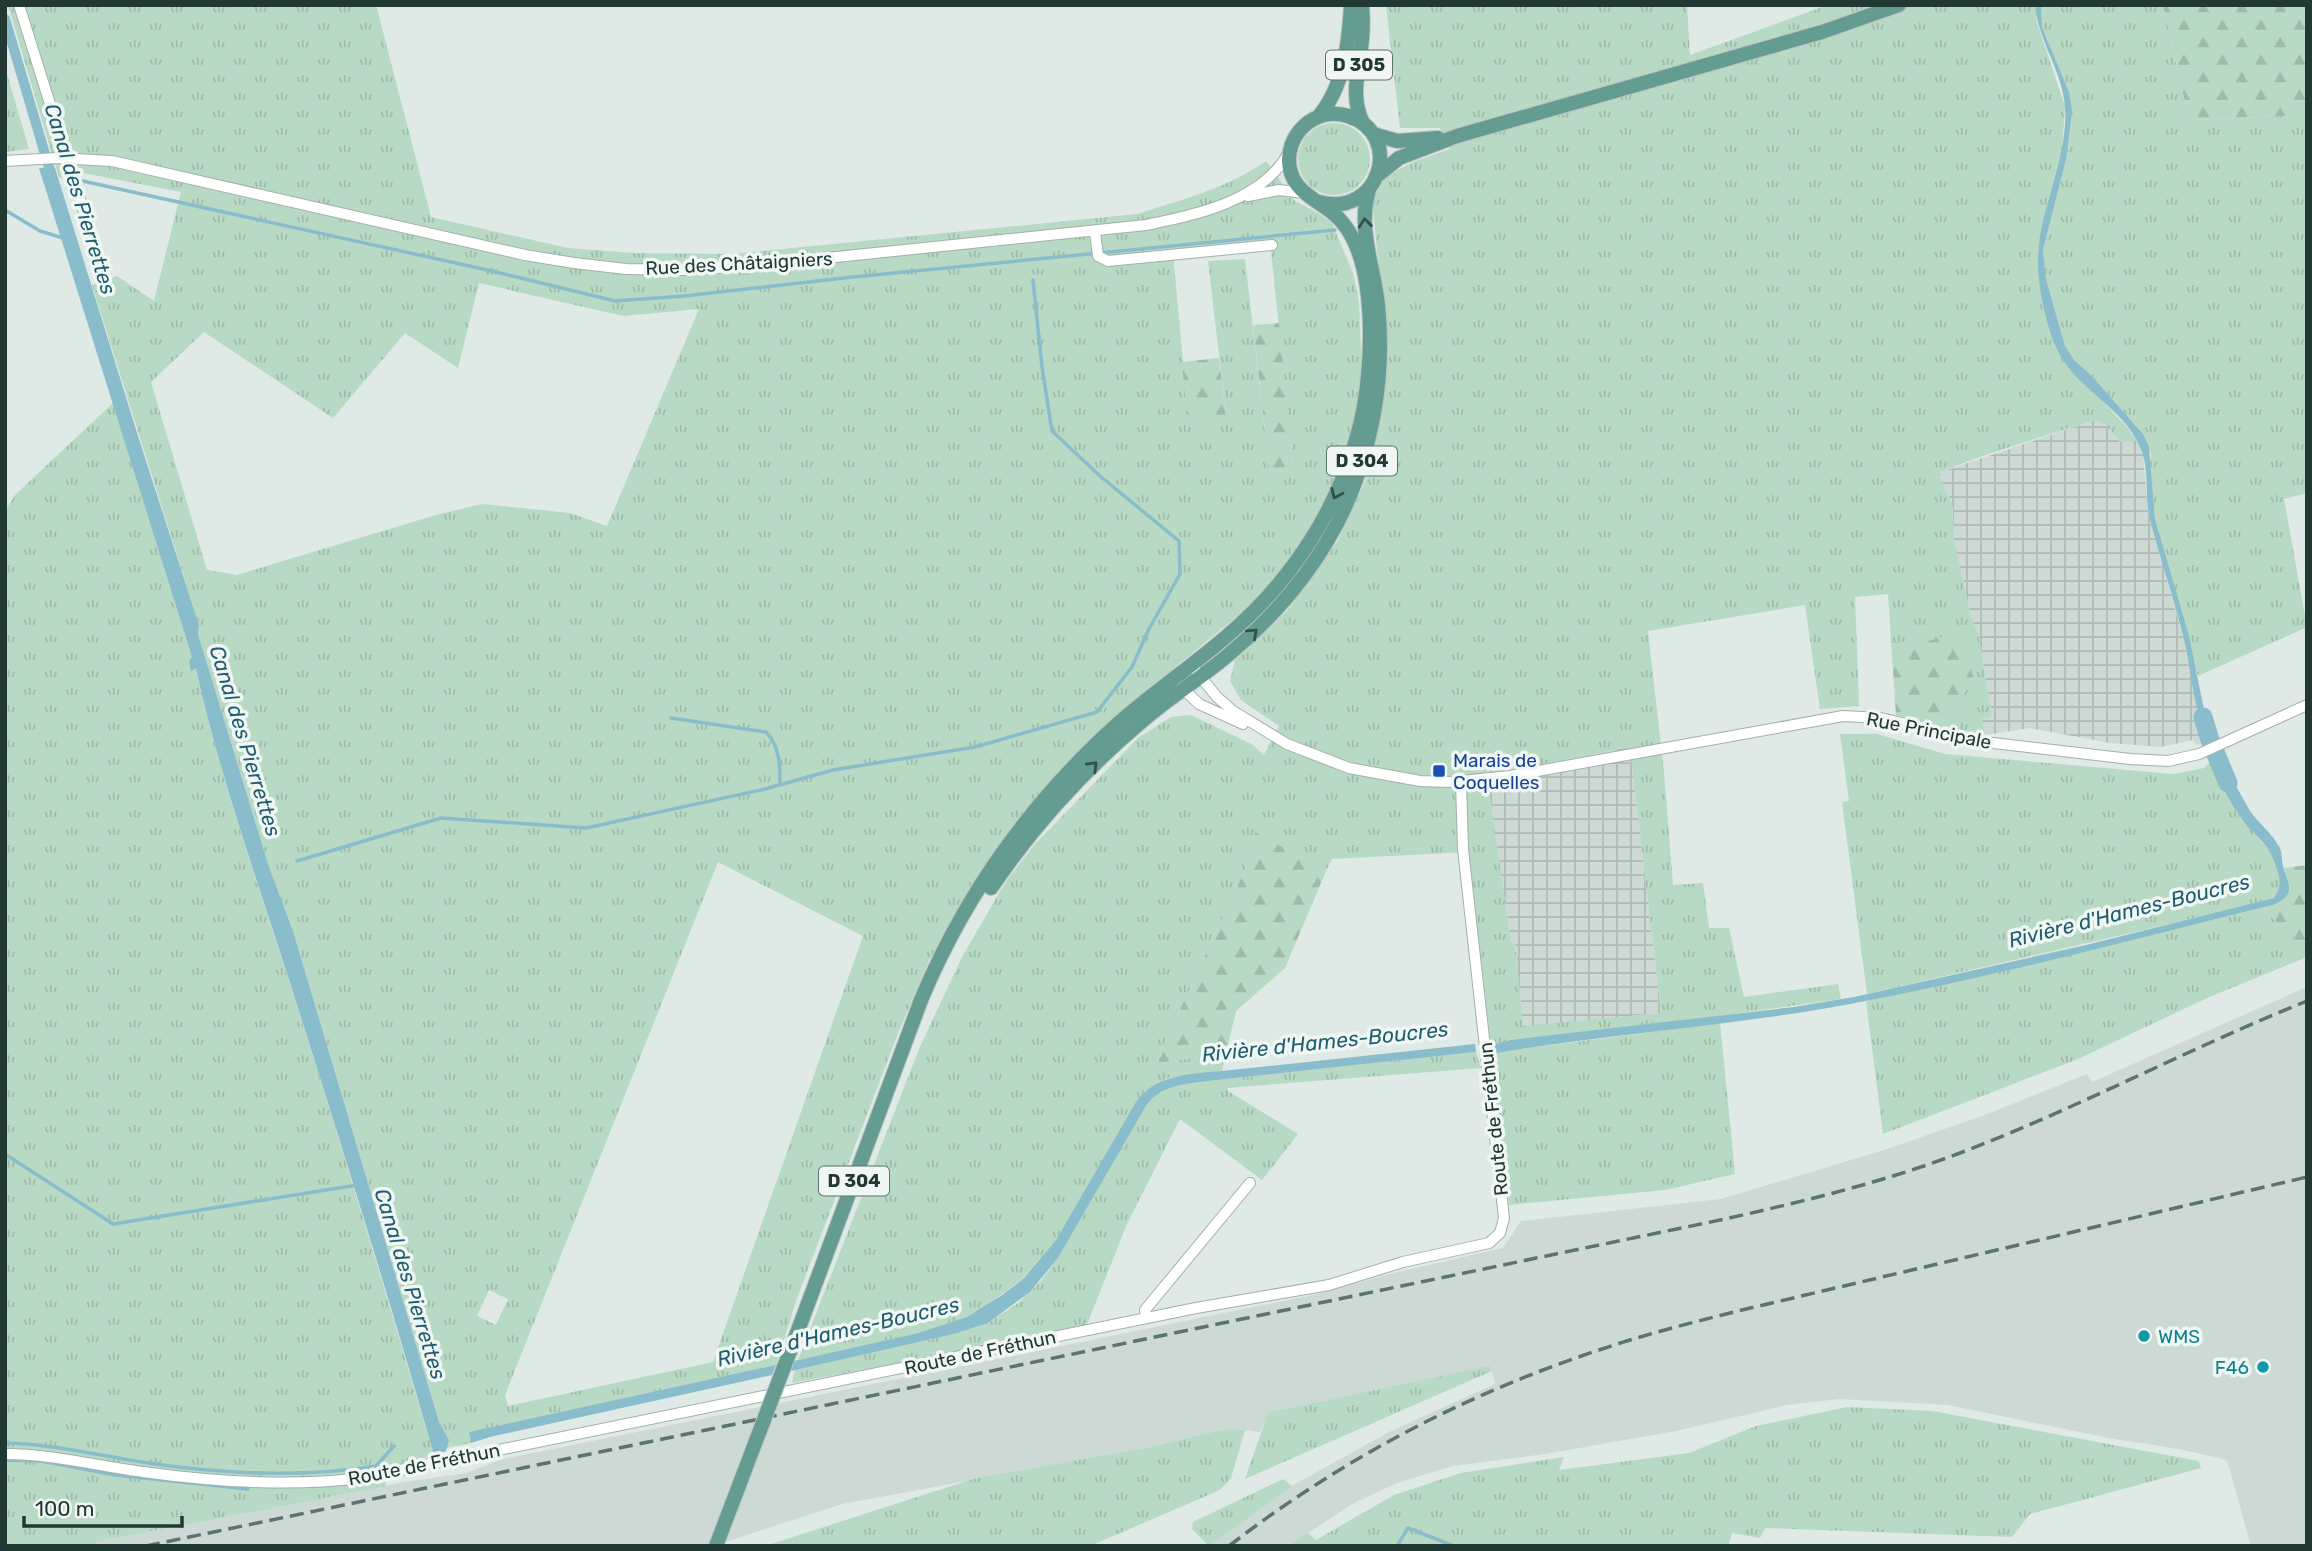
<svg xmlns="http://www.w3.org/2000/svg" width="2312" height="1551" viewBox="0 0 2312 1551" font-family="Rubik,sans-serif">
<style>
.built{fill:#cdd9d4}
.industrial{fill:url(#industrial-grid)}
.grass{fill:url(#grass-tufts);fill-rule:evenodd}
.forest{fill:url(#forest-firs)}
.water{fill:#89bdcc}
.lines{fill:none;stroke-linecap:round;stroke-linejoin:round}
.stream{stroke:#89bdcc;stroke-width:3.5}
.canal{stroke:#89bdcc;stroke-width:10}
.river{stroke:#89bdcc;stroke-width:19}
.minor-casing{stroke:#a2b0ac;stroke-width:12}
.major-casing{stroke:#bcc3c2;stroke-width:16}
.minor{stroke:#fff;stroke-width:10}
.major{stroke:#659c91;stroke-width:14}
.rail{stroke:#5b746e;stroke-width:3.5;stroke-dasharray:14 7;stroke-linecap:butt}
.major-bridge-casing{stroke:#bcc3c2;stroke-width:16;stroke-linecap:butt}
.major-bridge{stroke:#659c91;stroke-width:14}
.oneway{stroke:#32514a}
.transit-dot{fill:#1a4fb4;stroke:#eff6f3;stroke-width:2.5}
.culture-dot{fill:#0f9aa8;stroke:#eff6f3;stroke-width:2.5}
.labels{text-anchor:middle;stroke-width:7;stroke-linejoin:round;paint-order:stroke}
.shield{fill:#eff6f3;stroke:#5f716d;stroke-width:2}
.shield-label{font-size:18px;font-weight:bold;fill:#213833}
.street-label{font-size:19px;fill:#213833;stroke:#eff6f3}
.transit-label{font-size:19px;fill:#164399;stroke:#eff6f3;text-anchor:start}
.culture-label{font-size:19px;fill:#0d838f;stroke:#eff6f3;text-anchor:start}
.water-label{font-size:21px;font-style:italic;fill:#1f5d6f;stroke:#eff6f3}
</style>
<defs>
<pattern id="industrial-grid" width="8" height="8" patternUnits="userSpaceOnUse" patternTransform="scale(1.75)"><rect width="8" height="8" fill="#cdd9d4"/><path d="M0 4h8M4 0v8" fill="none" stroke="#b0bbb6"/></pattern>
<pattern id="grass-tufts" width="24" height="20" patternUnits="userSpaceOnUse" patternTransform="scale(1.75)"><rect width="24" height="20" fill="#b8d9c3"/><path d="M3 7l-1-3M5 7V3M7 7l1-3M15 17l-1-3M17 17v-4M19 17l1-3" fill="none" stroke="#9ebba8"/></pattern>
<pattern id="forest-firs" width="22" height="20" patternUnits="userSpaceOnUse" patternTransform="scale(1.75)"><rect width="22" height="20" fill="#b8d9c3"/><path d="M5 1l3.5 6h-7zM16 11l3.5 6h-7z" fill="#9ebba8"/></pattern>
</defs>
<rect width="100%" height="100%" fill="#dfe9e5"/>
<path class="built" d="M2307 987V1546H2251L2227 1460 2179 1449 2109 1438 1948 1405 1839 1399 1787 1405 1676 1431 1545 1454 1453 1466 1397 1483 1354 1503 1288 1546H1209L1279 1493 1391 1431 1495 1384 1492 1371 1269 1413 1260 1432 1230 1428 1150 1447 842 1504 713 1546H74L399 1483 466 1473 503 1459 1313 1295 1390 1274 1503 1248 1521 1221 1721 1199 1881 1151 1985 1115 2087 1074 2092 1082Z"/>
<path class="industrial" d="M2095 420 2106 425 2120 442 2137 441 2143 454 2148 511 2186 647 2194 696 2208 741 2196 745 2193 740 2161 747 2110 743 2030 728 1985 735 1982 719 1992 717 1978 633 1971 618 1954 539 1952 503 1938 473Z
M1630 747 1661 1013 1523 1027 1515 944H1511L1486 769 1544 764Z"/>
<path class="grass" d="M8 5H376L431 217 568 248 634 253 731 254 1137 214C1182 200 1227 188 1266 161L1295 201 1320 214 1332 223 1353 273 1359 302 1362 374 1353 428 1338 473 1321 508 1287 563 1259 598 1105 725 1031 804 991 856 929 961 897 1036 797 1298 776 1365 470 1432 471 1443 446 1448 445 1434 439 1422 293 931 268 864 198 634 199 625 92 285 117 276 154 301 181 192 83 173 59 178ZM1270 241 1294 473 1270 476 1245 259 1208 261 1226 415 1188 419 1173 252ZM479 283 623 316 699 309 607 526 570 513 482 504 436 515 237 575 207 570 151 382 204 332 333 418 405 333 458 368ZM718 862 863 936 713 1362 508 1406 505 1395ZM489 1290 508 1299 496 1325 477 1316Z
M1386 5H1687L1690 55 1828 5H2035L2037 23 2065 106 2062 150 2047 204 2038 250 2039 279 2063 360 2128 428 2137 441 2120 442 2106 425 2095 420C2043 437 1989 452 1938 473L1952 503 1954 539 1971 618 1978 633 1992 717 1982 719 1985 735 1939 726 1974 680 1919 644 1891 641 1888 594 1855 597 1859 706 1820 709 1805 605 1648 631 1664 772 1673 885 1703 883 1709 928H1729L1744 997 1838 984 1841 999 1711 1017 1510 1040 1494 1045 1498 1052 1720 1023 1735 1174 1665 1190 1509 1205 1469 852 1332 859 1326 871 1255 833 1248 849 1245 870 1158 1057 1159 1063 1226 1053 1222 1071 1168 1078 1142 1095 1056 1240 1022 1279 987 1305 967 1317 918 1333 798 1360 919 1049 962 957 1006 881 1035 844 1138 738 1171 717 1191 715 1253 745 1264 755 1279 726 1241 700 1230 681 1235 660 1287 611 1337 542 1365 481 1385 381 1386 334 1372 202 1385 177 1413 162 1450 149 1440 128H1400ZM1630 747 1661 1013 1523 1026 1515 943H1511L1486 769 1544 764Z
M2041 5H2163L2189 120 2307 115V493L2284 499 2307 627 2198 676 2155 519 2150 464 2151 454 2143 434 2092 376 2074 360 2065 346 2046 279 2043 250 2066 160 2069 92 2042 27Z
M5 67 29 149 5 152Z
M1298 159a36 36 0 1 1 72 0a36 36 0 1 1-72 0Z
M113 403 192 657V670L196 667C220 781 261 892 296 1003 344 1153 389 1304 434 1455L384 1470 386 1486 95 1542 96 1546H5V511L15 495Z
M1840 734H1877L1945 754 2173 774 2204 768 2210 762 2241 819 2273 854 2280 880V889L2274 898 2221 912 1867 994 1842 802 1849 801Z
M2262 908 2307 950V957L2207 998 2078 1059 1883 1134 1866 1001 1987 974Z
M1476 1052 1481 1068 1227 1088 1228 1091 1298 1134 1262 1180 1180 1119 1127 1224 1086 1327 792 1383 795 1370 954 1334 988 1323 1018 1303 1041 1281 1058 1258 1146 1106C1159 1088 1177 1085 1199 1082Z
M1489 1366 1492 1371 1245 1479 1268 1413Z
M1847 1407 1932 1411 2199 1461 2201 1468 2030 1514 2012 1537 1765 1528 1760 1538 1732 1533 1728 1546H1288L1308 1533 1316 1540 1394 1495 1461 1473 1564 1457 1559 1470 1689 1453 1756 1426Z
M1230 1428 1245 1430 1231 1478 1220 1490 1090 1546H765L973 1479 1150 1447Z
M1283 1479 1292 1486 1209 1546 1192 1529 1193 1522Z"/>
<path class="forest" d="M2163 5H2307V115L2189 120Z
M1279 323 1294 473 1270 477 1253 325Z
M1219 358 1226 416 1187 419 1182 362Z
M1961 631 1974 680 1939 726 1896 715 1891 641 1919 644Z
M1255 832 1326 871 1285 968 1236 1011 1226 1053 1159 1063 1158 1057 1245 870 1248 849Z
M2307 865V950L2262 908 2273 905 2290 890 2284 868Z"/>
<path class="water" d="M2035 5H2041L2042 27 2069 92 2072 110 2066 160 2043 250 2046 279 2065 346 2074 360 2092 376 2143 434 2149 447 2155 519 2189 636 2207 724 2213 740 2208 741C2203 726 2197 711 2194 695 2191 680 2189 664 2186 648 2176 603 2160 560 2149 515 2145 495 2149 471 2142 452 2129 413 2084 393 2063 360 2050 340 2041 302 2039 279 2031 220 2069 165 2065 107 2063 72 2038 41 2035 5Z
M39 168H55L138 436 199 625 198 634 268 864 293 931 439 1422 449 1440 446 1451 434 1455C389 1297 340 1140 290 983 257 879 219 775 196 668L191 671 189 661 192 657Z
M2221 759C2231 776 2240 794 2250 811 2258 823 2271 832 2278 845 2283 851 2281 859 2283 866 2288 886 2298 893 2273 905 2133 939 1992 978 1850 1004 1733 1026 1614 1033 1497 1053L1493 1045 1510 1040 1794 1007 1854 997 2086 945 2274 898C2280 889 2281 883 2278 873 2269 838 2255 840 2239 815 2228 799 2219 780 2210 762Z
M1475 1044 1476 1052 1199 1082C1177 1085 1159 1088 1146 1106L1058 1258 1030 1292 988 1323 954 1334 791 1371 794 1361 918 1333 967 1317 1002 1295 1023 1279 1056 1240 1136 1102C1156 1074 1190 1074 1222 1071Z
M776 1365 772 1375 490 1437 471 1443 469 1432Z"/>
<g class="lines">
<path class="stream" d="M78 180 492 271 615 301 684 296 853 277 1335 230
M5 210 40 231 63 238
M671 718 766 732C780 746 780 766 780 785
M297 861 441 818 586 828 765 789 833 770 975 747 1097 712 1132 667 1149 629 1180 574 1179 541 1100 476 1052 431 1042 367 1033 280
M5 1154 113 1224 357 1185
M5 1443C54 1444 100 1456 148 1463 223 1474 301 1478 376 1466L394 1446
M5 1460 41 1461 115 1475 248 1489
M1397 1546 1408 1528 1454 1546"/>
<path class="canal" d="M5 19 53 181"/>
<path class="river" d="M2203 717 2210 740 2228 783"/>
<g class="minor-casing">
<path id="minor" d="M19 5 102 270
M5 161 57 158 112 161 525 255 574 263 626 269 681 270 749 266 1146 225C1196 215 1263 201 1289 152
M1248 196 1279 190 1304 193
M1095 232 1098 256 1108 261 1272 245
M1191 665 1217 697 1233 711 1287 744 1349 768 1420 781 1452 782 1510 776 1843 716 1881 718 1976 741 2130 759 2168 761 2199 754 2307 705
M1180 686 1199 704 1243 724
M1146 1318 1145 1310 1250 1183
M5 1454C52 1454 97 1466 143 1472 215 1482 289 1487 361 1478L1196 1308 1329 1285 1403 1262 1489 1243 1500 1233 1504 1218 1463 849 1461 782"/>
</g>
<g class="major-casing">
<path id="major" d="M1362 5C1363 17 1363 28 1362 39 1360 67 1349 96 1363 123
M1319 116C1344 86 1349 43 1351 5
M1373 134 1397 141 1438 138
M1378 175 1399 158 1457 136 1822 32 1899 5
M991 888C1033 826 1083 771 1140 723 1168 698 1200 679 1228 655 1285 608 1333 547 1357 477 1377 420 1384 364 1378 305 1374 267 1357 227 1369 190
M803 1317 921 1000C961 904 1021 817 1095 745 1136 704 1184 673 1227 636 1292 581 1340 507 1360 425 1373 373 1379 265 1342 222 1326 202 1296 197 1290 169 1283 136 1315 105 1348 116 1405 134 1380 219 1319 202"/>
</g>
<use href="#minor" class="minor"/>
<use href="#major" class="major"/>
<path class="rail" d="M146 1546 1725 1219C1805 1201 1884 1182 1960 1153 2078 1108 2190 1048 2307 1001
M1229 1546C1340 1460 1466 1394 1599 1350 1646 1334 1694 1322 1742 1310L2307 1177"/>
<g class="major-bridge-casing">
<path id="major-bridge" d="M716 1546 803 1317"/>
</g>
<use href="#major-bridge" class="major-bridge"/>
</g>
<defs><path id="oneway-chevron" d="M-2-3.5L2.5 0L-2 3.5" fill="none" stroke-width="1.6" stroke-linecap="round" stroke-linejoin="round" transform="scale(1.75)"/></defs>
<g class="oneway">
<use href="#oneway-chevron" transform="translate(1365 223) rotate(-96)"/>
<use href="#oneway-chevron" transform="translate(1336 494) rotate(114)"/>
<use href="#oneway-chevron" transform="translate(1253 633) rotate(-42)"/>
<use href="#oneway-chevron" transform="translate(1093 766) rotate(-45)"/>
</g>
<rect class="transit-dot" x="1432" y="764" width="14" height="14" rx="3.5"/>
<g class="culture-dot">
<circle cx="2144" cy="1336" r="7"/>
<circle cx="2263" cy="1367" r="7"/>
</g>
<g class="labels">
<g class="shield">
<rect x="1326" y="50.5" width="66" height="29" rx="5"/>
<rect x="1327" y="446.5" width="70" height="29" rx="5"/>
<rect x="819" y="1166.5" width="70" height="29" rx="5"/>
</g>
<g class="shield-label">
<text x="1359" y="71">D 305</text>
<text x="1362" y="467">D 304</text>
<text x="854" y="1187">D 304</text>
</g>
<g class="street-label">
<text transform="translate(739 263) rotate(-3)" y="7">Rue des Châtaigniers</text>
<text transform="translate(1929 730) rotate(11)" y="7">Rue Principale</text>
<text transform="translate(1493 1119) rotate(-96)" y="7">Route de Fréthun</text>
<text transform="translate(980 1352) rotate(-12)" y="7">Route de Fréthun</text>
<text transform="translate(424 1464) rotate(-11)" y="7">Route de Fréthun</text>
</g>
<g class="transit-label">
<text x="1453" y="767">Marais de<tspan x="1453" dy="22">Coquelles</tspan></text>
</g>
<g class="culture-label">
<text x="2158" y="1343">WMS</text>
<text x="2249" y="1374" text-anchor="end">F46</text>
</g>
<g class="water-label">
<text transform="translate(80 199) rotate(73)" y="7">Canal des Pierrettes</text>
<text transform="translate(245 741) rotate(73)" y="7">Canal des Pierrettes</text>
<text transform="translate(2129 911) rotate(-14)" y="7">Rivière d'Hames-Boucres</text>
<text transform="translate(1325 1042) rotate(-6)" y="7">Rivière d'Hames-Boucres</text>
<text transform="translate(410 1284) rotate(73)" y="7">Canal des Pierrettes</text>
<text transform="translate(838 1332) rotate(-13)" y="7">Rivière d'Hames-Boucres</text>
</g>
</g>
<rect width="2312" height="1551" fill="none" stroke="#213833" stroke-width="14"/>
<path d="M24 1516v10h158v-10" fill="none" stroke="#213833" stroke-width="3.5"/>
<text x="35" y="1516" font-size="21" fill="#213833" stroke="#eff6f3" stroke-width="5" paint-order="stroke">100 m</text>
</svg>
